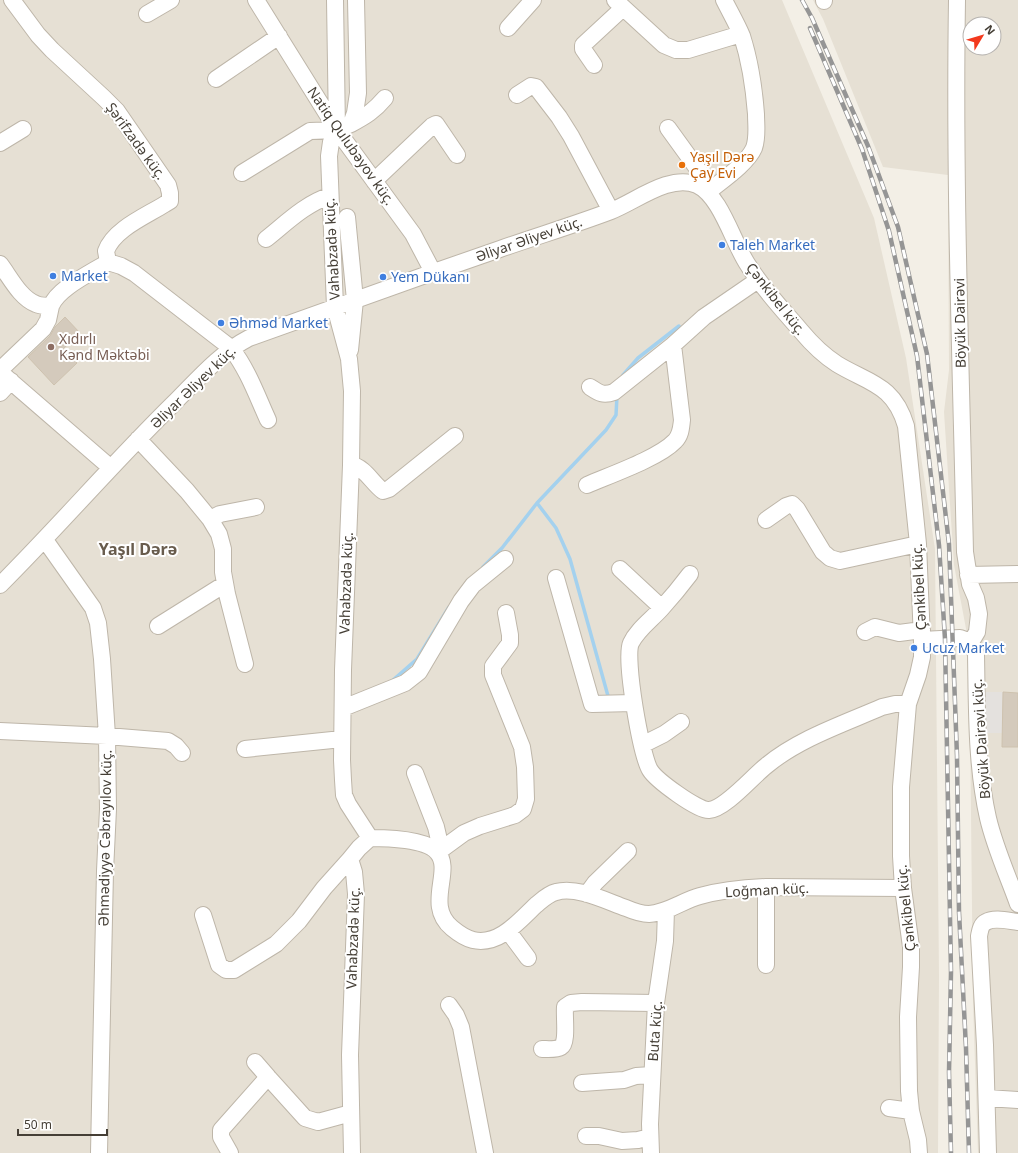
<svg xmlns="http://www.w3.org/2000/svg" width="1018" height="1153" viewBox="0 0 1018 1153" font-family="'Noto Sans',sans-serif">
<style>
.residential{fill:#e6e0d4;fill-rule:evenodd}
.parking{fill:#e4e1de}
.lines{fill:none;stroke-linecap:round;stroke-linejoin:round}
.stream{stroke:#a4d1ee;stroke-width:3.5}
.building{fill:#d4cabc;stroke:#cec2af}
.minor-casing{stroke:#beb6a9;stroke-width:18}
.minor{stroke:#fff;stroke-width:16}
.rail-casing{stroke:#959595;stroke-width:4.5}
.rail{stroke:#fff;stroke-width:3;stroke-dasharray:9;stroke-linecap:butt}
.food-dot{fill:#e8710a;stroke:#fff;stroke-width:1.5}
.shop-dot{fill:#3f7fe0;stroke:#fff;stroke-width:1.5}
.education-dot{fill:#8d6e63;stroke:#fff;stroke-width:1.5}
.labels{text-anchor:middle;stroke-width:4;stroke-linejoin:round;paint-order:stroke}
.street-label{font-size:14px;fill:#453f36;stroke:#fff}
.food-label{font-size:14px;fill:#c56008;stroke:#fff;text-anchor:start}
.shop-label{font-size:14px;fill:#366cbe;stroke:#fff;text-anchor:start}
.education-label{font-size:14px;fill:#785e54;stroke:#fff;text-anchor:start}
.quarter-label{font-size:16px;font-weight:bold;fill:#685c4d;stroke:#fff}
</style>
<rect width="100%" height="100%" fill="#f3efe6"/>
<path class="residential" d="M0 0H782L874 218 906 358 935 549 939 976 938 1153H0Z
M813 0H1018V1153H978L973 1002 970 718 967 634 954 565 944 412 949 370 948 175 883 167 823 19ZM970 24H994V48H970Z"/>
<path class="parking" d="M982 692H1003V733H982Z"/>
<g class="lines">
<path class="stream" d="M623 375 638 358 679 326
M537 503 556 528 570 559 608 696
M483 567 502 548 537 503 606 430 616 415 617 396
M393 680 417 659 449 607"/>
</g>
<path class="building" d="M65 317 80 333 63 349 77 363 54 385 28 357 50 336 55 327Z
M1003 692 1018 693V747H1002Z"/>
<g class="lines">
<g class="minor-casing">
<path id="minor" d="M12 0 38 35 52 50 104 98 117 111 168 185 170 193V201L165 204C146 216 114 229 106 251L108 262
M256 0 337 130 413 234 433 272
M335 0 337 130 331 142 329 156 335 307 349 359 352 391 351 465 343 670 342 760 343 780 344 795 348 804 370 838 359 848 350 859 354 872 356 894 350 1055 352 1153
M615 0 664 45 676 50H688L741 34
M824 0V1
M957 0C954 184 961 368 965 552L970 584 976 598 979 614 977 632 971 642
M147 14 171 0
M508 28 533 0
M594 65 583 49V45L623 8
M216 79 279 36
M517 95 531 86 536 87 559 117 571 136 611 211
M351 124C366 116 374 111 385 98
M668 128 702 175 708 192
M0 143 23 129
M242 173 310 131 337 130 351 124 355 113 358 93 356 0
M374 181 432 126 436 124 457 155
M708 192C721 181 747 164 754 148 758 137 756 125 756 114 754 88 750 61 742 36 737 24 730 12 724 0
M347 217 355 300 350 350
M266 239C285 224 306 203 330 196
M0 264C10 277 20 298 36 304 40 306 46 306 51 306 58 288 91 273 108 262L121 266 134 273 231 348C248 370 257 396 268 420
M0 370 43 329 48 320 51 306
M0 372 111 468
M590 387C599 393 603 396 614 392L673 345
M0 393 11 381
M138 439 187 491 210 519 219 534 223 549V572L227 594 245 664
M351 465C365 467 372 483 383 491L389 489 455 436
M587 485C610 475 659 458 675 441 681 435 681 428 682 420L673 345 704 317 758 280
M210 519 220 514 256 507
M766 520 786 506 792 504 797 509 823 552 830 558 840 561 918 544
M45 540 93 608 98 623 102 659 107 736 108 809 105 871 99 1153
M620 569 662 608
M690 574C681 586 671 598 661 609 651 620 637 630 631 643 624 658 641 755 650 770 656 780 698 811 709 810 725 809 753 776 766 766 798 739 843 724 882 707L895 704H908
M968 575 1018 574
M556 578 592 704 633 703
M0 585C59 526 114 462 174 403 197 380 220 353 249 338 332 308 416 278 500 249 537 236 574 225 611 211 635 202 670 173 697 185 721 196 733 243 748 265 763 289 783 310 801 331 811 343 823 355 837 364 868 383 894 384 906 426L918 544 922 640V657L918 675 908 704 901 787V856L903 888 911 947V967L908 1017 909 1091 911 1111 918 1140 919 1153
M158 626 225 584
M865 632 875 627 899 633 922 630
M922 640 960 638 971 642
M971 642 976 654C977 708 976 765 988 818 995 848 1008 876 1018 904
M343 708 405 683 419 672 461 601 473 585 505 559
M0 731 107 736 168 741 176 746 182 753
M642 745 664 734 681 722
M245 749 342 739
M415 773 436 827 439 840 438 852
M370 838C387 838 426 839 437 852 454 870 424 905 452 928 458 933 465 938 473 940 499 946 519 921 536 905 542 900 548 894 556 892 577 886 606 901 626 908 633 911 641 914 649 914 667 913 684 900 700 896 722 890 744 888 766 887L903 888
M438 852 464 833 480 826 515 815 523 809 526 799 525 767 522 747 493 675V666L510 643V635L506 613
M587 894 595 883 628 851
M203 915 219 965 226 970H234L276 944 299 921 324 888 350 859
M508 931 528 958
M766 965V887
M449 1005 456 1015 461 1027 485 1153
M542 1049C548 1049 556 1050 561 1047 568 1043 564 1016 565 1007L571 1003 582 1002 656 1003
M255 1062 268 1077
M582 1083 624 1080 636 1076 652 1075
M987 1098 1018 1100
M889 1108 911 1111
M586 1136H599L622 1141 638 1140 650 1137
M230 1153 221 1137V1130L268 1077 305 1118 318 1122 351 1113
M651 1153 650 1124 656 1003 665 941 666 910
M988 1153 985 1045 979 936C980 931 981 924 986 922 994 917 1009 921 1018 922"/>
</g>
<use href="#minor" class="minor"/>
<g class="rail-casing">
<path id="rail" d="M802 0 812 18 868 146 898 227 927 354 949 544 957 756 959 912 966 1048 969 1153
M810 28 862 149 889 231 917 356 939 545 945 639 951 972 949 1072 951 1153"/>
</g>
<use href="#rail" class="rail"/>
</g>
<circle class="food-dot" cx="682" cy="165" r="4"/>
<g class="shop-dot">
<circle cx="722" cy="245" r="4"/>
<circle cx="53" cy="276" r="4"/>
<circle cx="383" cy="277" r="4"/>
<circle cx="221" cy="323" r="4"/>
<circle cx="914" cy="648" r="4"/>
</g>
<circle class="education-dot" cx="51" cy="347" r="4"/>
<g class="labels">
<g class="street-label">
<text transform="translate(136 141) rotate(54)" y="5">Şərifzadə küç.</text>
<text transform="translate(351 146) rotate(55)" y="5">Natiq Qulubəyov küç.</text>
<text transform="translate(529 239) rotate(-19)" y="5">Əliyar Əliyev küç.</text>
<text transform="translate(332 249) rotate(-93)" y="5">Vahabzadə küç.</text>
<text transform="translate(776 299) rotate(52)" y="5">Çənkibel küç.</text>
<text transform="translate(960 323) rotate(-91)" y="5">Böyük Dairəvi</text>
<text transform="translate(193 387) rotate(-44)" y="5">Əliyar Əliyev küç.</text>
<text transform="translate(346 583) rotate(-88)" y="5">Vahabzadə küç.</text>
<text transform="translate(919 587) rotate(-93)" y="5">Çənkibel küç.</text>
<text transform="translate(981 739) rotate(-94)" y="5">Böyük Dairəvi küç.</text>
<text transform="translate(105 838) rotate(-89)" y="5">Əhmədiyyə Cəbrayılov küç.</text>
<text transform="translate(767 890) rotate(-3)" y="5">Loğman küç.</text>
<text transform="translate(906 908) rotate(-96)" y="5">Çənkibel küç.</text>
<text transform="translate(353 938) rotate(-88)" y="5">Vahabzadə küç.</text>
<text transform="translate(655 1031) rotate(-86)" y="5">Buta küç.</text>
</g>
<g class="food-label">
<text x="690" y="162">Yaşıl Dərə<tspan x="690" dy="16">Çay Evi</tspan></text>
</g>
<g class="shop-label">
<text x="730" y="250">Taleh Market</text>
<text x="61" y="281">Market</text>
<text x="391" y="282">Yem Dükanı</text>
<text x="229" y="328">Əhməd Market</text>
<text x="922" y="653">Ucuz Market</text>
</g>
<g class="education-label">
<text x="59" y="344">Xıdırlı<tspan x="59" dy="16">Kənd Məktəbi</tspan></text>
</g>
<g class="quarter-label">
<text x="138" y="555">Yaşıl Dərə</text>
</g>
</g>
<g transform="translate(982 36) rotate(52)"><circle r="19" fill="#ffffff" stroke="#b5b2af"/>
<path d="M0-3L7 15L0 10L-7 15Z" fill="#f3391d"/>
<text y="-6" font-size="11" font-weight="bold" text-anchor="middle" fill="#453f36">N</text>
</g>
<path d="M18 1129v6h89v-6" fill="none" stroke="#453f36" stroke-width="2"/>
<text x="24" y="1129" font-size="12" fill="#453f36" stroke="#ffffff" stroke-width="3" paint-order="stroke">50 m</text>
</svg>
